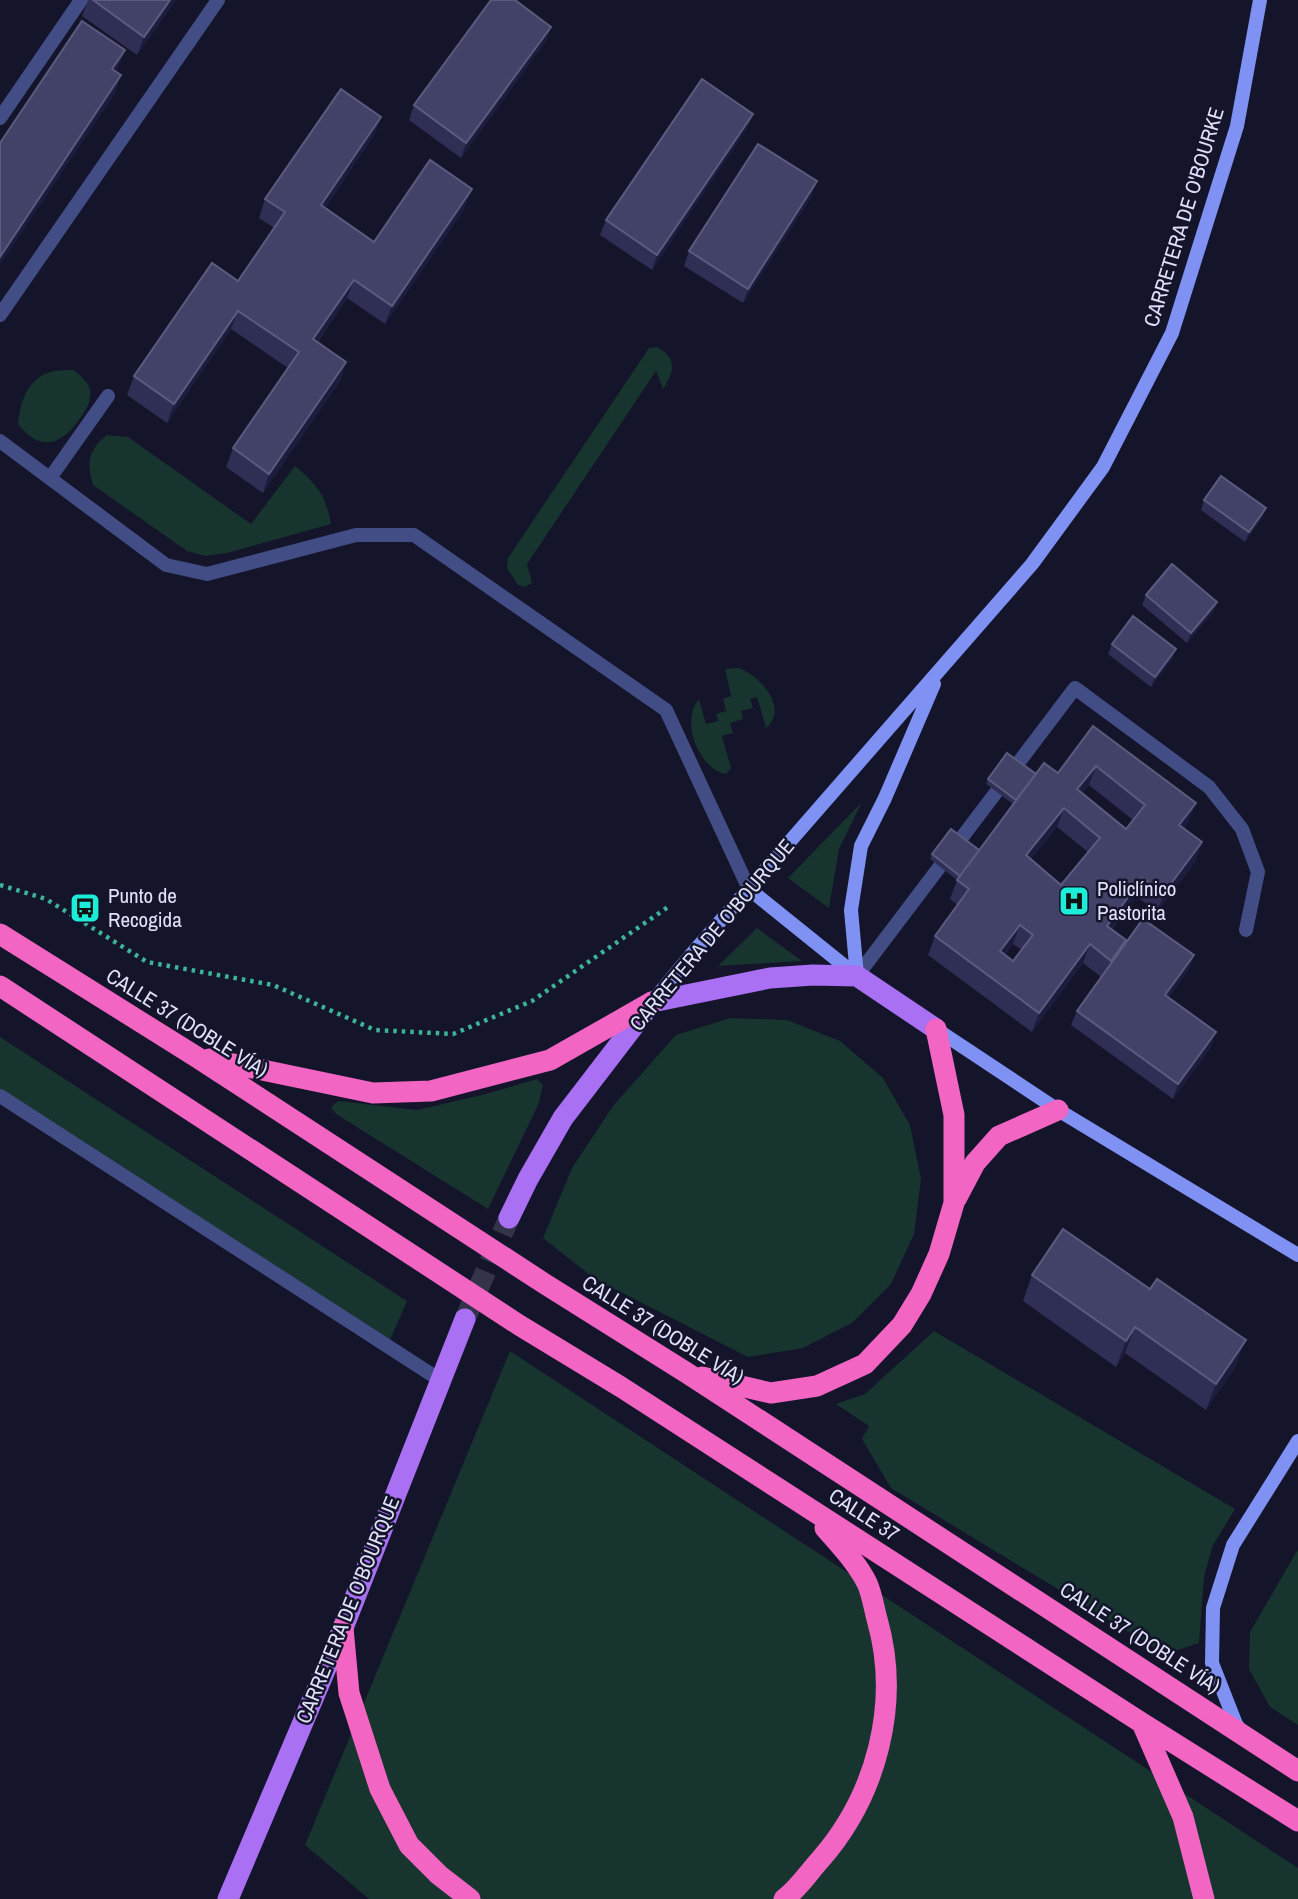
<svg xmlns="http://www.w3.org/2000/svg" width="1298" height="1899" viewBox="0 0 1298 1899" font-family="'Archivo Narrow',sans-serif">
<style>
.green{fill:#17342e}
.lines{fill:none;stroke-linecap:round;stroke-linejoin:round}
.primary-tunnel{stroke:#33334a;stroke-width:21;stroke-dasharray:21 10;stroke-linecap:butt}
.path{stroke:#3cb496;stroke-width:4.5;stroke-dasharray:3.5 5;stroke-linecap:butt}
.lane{stroke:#434d85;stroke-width:14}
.street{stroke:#434d85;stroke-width:14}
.secondary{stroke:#7f92f4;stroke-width:14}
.primary{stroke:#a970f3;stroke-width:21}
.highway{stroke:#f265c3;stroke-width:21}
.wall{fill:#2f2f56;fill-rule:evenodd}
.shaded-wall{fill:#1c1c3e}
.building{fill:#424268;stroke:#5b5b7f;stroke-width:2;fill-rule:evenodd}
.labels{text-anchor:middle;stroke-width:5;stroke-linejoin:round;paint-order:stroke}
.street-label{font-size:21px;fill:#e0e2fc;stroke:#14142b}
.poi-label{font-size:21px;fill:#e0e2fc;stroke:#14142b;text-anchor:start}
</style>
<rect width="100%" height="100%" fill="#14142b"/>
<path class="green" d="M657 347C678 358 674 373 663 389L656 371 527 564 532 583 525 587 518 585 507 568 508 558 649 348Z
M73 370C80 375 89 382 90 390 92 402 85 411 79 420 60 447 39 451 18 424 20 403 27 379 50 372 57 370 66 370 73 370Z
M107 435 128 437 251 524 295 466C317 484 326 496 331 524L227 553 205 556 187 551 93 485C86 463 88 450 107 435Z
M738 668C759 674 790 708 766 728L757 697 750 699 753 708 741 711 743 719 730 723 733 733 722 736 731 768 726 774C700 770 679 722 699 699L706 724 718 721 716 714 726 711 723 699 731 696 725 669Z
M862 802 839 849 829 908 788 878Z
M757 928 802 961 718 966Z
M730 1018 787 1020 840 1041 883 1078 910 1125 921 1179 914 1234 891 1284 852 1323 803 1348 748 1357 595 1279 543 1238 572 1168 613 1106 676 1035Z
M0 1037 407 1301 390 1340 0 1093Z
M537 1079 543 1085 539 1103 488 1209 336 1114 331 1107 338 1101 417 1110 486 1094Z
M934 1331 1235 1509 1213 1545 1204 1577 1199 1643 1165 1654 891 1488 862 1439 869 1426 836 1404 865 1394Z
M510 1351 1298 1868V1899H369L305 1845Z
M1298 1549V1725L1270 1707 1249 1669 1250 1632Z"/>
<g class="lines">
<path class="primary-tunnel" d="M465 1319 509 1218"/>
<path class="path" d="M0 885 46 899 147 962 273 985 375 1030 453 1034 532 1001 668 907"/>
<path class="lane" d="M0 118 81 0
M0 315 218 0
M0 441 166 565 207 574 356 535H414L666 710 749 889
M50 478 108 396
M857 976 1075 688 1209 787 1242 829 1258 872 1246 930"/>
<path class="street" d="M0 1096 440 1380"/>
<path class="secondary" d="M749 889 857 976
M857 976 851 910 861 846 885 798 934 684
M652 1002 696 949 1032 564 1103 467 1172 333 1237 126 1260 0
M936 1029 1058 1110 1298 1255
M1241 1731 1236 1724 1212 1663 1213 1608 1233 1545 1298 1441"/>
<path class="primary" d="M509 1218 528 1179 563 1118 652 1002 770 978 813 975 857 976 936 1029
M228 1899 343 1628 465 1319"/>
<path class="highway" d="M0 934 195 1056 545 1284 687 1373 1298 1771
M0 986 519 1325 621 1387 1142 1723 1298 1821
M209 1059 373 1093 431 1091 550 1060 652 1002
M956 1199 975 1163 999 1136 1058 1110
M702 1377 771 1393 817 1386 865 1364 902 1325 921 1294 939 1254 954 1203V1115L936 1029
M343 1628 349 1693 380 1789 409 1845 439 1875 470 1899
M1142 1723 1183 1817 1204 1899
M784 1899C798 1889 809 1872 820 1860 877 1795 901 1703 877 1619 874 1608 872 1594 867 1583 857 1563 840 1545 825 1528"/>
</g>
<path class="wall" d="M88 0H176L137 55 82 16Z
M551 27 546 41 461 158 409 120 414 105Z
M753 114 747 128 652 270 600 235 606 220Z
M381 117 374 135 325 208 374 242 465 208 385 324 347 298 318 342 346 362 340 381 263 493 226 467 233 448 288 368 231 329 167 423 127 395 134 376 238 281 274 228 259 218 265 199Z
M812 196 743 303 684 266 689 251Z
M1204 500 1266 508 1262 518 1245 542 1201 510Z
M1146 595 1217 602 1213 612 1187 643 1142 605Z
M1112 644 1176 649 1172 659 1151 687 1108 654Z
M1093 726 1189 821 1184 828 1196 861 1157 912 1136 896 1112 929 1125 944 1194 955 1189 969 1168 998 1211 1047 1173 1099 1071 1025 1077 1011 1101 977 1083 963 1032 1032 928 955 935 936 958 905 950 899 957 880 930 859 932 854 979 850 1013 804 986 784 988 779 1036 774 1058 773ZM1089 785 1133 820 1126 829 1082 793ZM1057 827 1088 852 1061 885 1031 859ZM1013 944 1022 950 1013 961 1005 955Z
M1032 1275 1236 1366 1206 1410 1125 1353 1116 1367 1023 1301Z"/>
<path class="shaded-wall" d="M170 0H176L137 55 144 37Z
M551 27 546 41 461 158 466 143Z
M125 50 118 69 106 87 112 69Z
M121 75 115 94 0 265V257Z
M753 114 747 128 652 270 657 255Z
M381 117 374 135 314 224 321 205Z
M817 181 812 196 743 303 748 289Z
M472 189 465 208 385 324 392 306Z
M354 280 347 298 307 358 313 339Z
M238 311 231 329 167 423 174 404Z
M346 362 340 381 263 493 269 474Z
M1266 508 1262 518 1245 542 1249 532Z
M1217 602 1213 612 1187 643 1191 633Z
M1176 649 1172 659 1151 687 1155 677Z
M1096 766 1089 785 1070 808 1077 789Z
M1196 803 1189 821 1173 843 1179 825Z
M1064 808 1057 827 1019 874 1026 855Z
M1202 842 1196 861 1157 912 1164 893Z
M1142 878 1136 896 1100 944 1107 926Z
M1020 925 1013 944 993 970 1000 951Z
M1090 944 1083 963 1032 1032 1039 1013Z
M1194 955 1189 969 1159 1010 1165 995Z
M1216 1032 1211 1047 1173 1099 1178 1084Z
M1135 1327 1125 1353 1116 1367 1126 1341Z
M1246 1340 1236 1366 1206 1410 1216 1384Z"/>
<path class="building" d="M93 0H170L144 37Z
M491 0H515L551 27 466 143 414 105Z
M82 21 125 50 112 69 121 75 0 257V143Z
M702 79 753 114 657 255 606 220Z
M341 89 381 117 321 205 374 242 430 160 472 189 392 306 354 280 313 339 346 362 269 474 233 448 299 352 238 311 174 404 134 376 212 263 238 281 285 212 265 199Z
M758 144 817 181 748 289 689 251Z
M1221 476 1266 508 1249 532 1204 500Z
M1172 564 1217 602 1191 633 1146 595Z
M1133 616 1176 649 1155 677 1112 644Z
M1093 726 1196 803 1179 825 1202 842 1164 893 1142 878 1107 926 1126 940 1111 961 1090 944 1039 1013 935 936 969 889 957 880 1044 763 1058 773ZM1096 766 1145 805 1126 829 1077 789ZM1064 808 1100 838 1061 885 1026 855ZM1020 925 1033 935 1013 961 1000 951Z
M1007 753 1036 774 1016 800 988 779Z
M951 829 979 850 960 876 932 854Z
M1143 919 1194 955 1165 995 1216 1032 1178 1084 1077 1011Z
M1063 1229 1150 1289 1157 1279 1246 1340 1216 1384 1135 1327 1126 1341 1032 1275Z"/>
<defs>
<g id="hospital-square" transform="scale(1.575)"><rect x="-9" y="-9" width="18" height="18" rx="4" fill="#1decd9" stroke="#14142b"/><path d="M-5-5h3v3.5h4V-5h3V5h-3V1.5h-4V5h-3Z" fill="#111"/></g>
<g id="bus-square" transform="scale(1.575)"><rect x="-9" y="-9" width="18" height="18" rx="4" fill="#1decd9" stroke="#14142b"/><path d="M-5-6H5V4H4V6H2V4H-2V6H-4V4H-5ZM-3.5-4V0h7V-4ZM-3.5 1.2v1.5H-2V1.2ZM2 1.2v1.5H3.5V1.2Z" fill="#111"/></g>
</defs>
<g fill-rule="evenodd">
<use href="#hospital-square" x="1074" y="901"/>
<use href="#bus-square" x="85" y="908"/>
</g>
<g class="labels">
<g class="street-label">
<text transform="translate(1184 217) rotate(-73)" y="7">CARRETERA DE O'BOURKE</text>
<text transform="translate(712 935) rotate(-50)" y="7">CARRETERA DE O'BOURQUE</text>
<text transform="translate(187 1023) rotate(32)" y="7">CALLE 37 (DOBLE VÍA)</text>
<text transform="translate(663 1330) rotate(32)" y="7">CALLE 37 (DOBLE VÍA)</text>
<text transform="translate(864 1515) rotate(33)" y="7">CALLE 37</text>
<text transform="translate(348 1610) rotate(-68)" y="7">CARRETERA DE O'BOURQUE</text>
<text transform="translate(1140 1638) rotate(33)" y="7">CALLE 37 (DOBLE VÍA)</text>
</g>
<g class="poi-label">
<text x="1097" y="896">Policlínico<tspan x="1097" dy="24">Pastorita</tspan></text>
<text x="108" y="903">Punto de<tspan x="108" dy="24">Recogida</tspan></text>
</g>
</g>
</svg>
